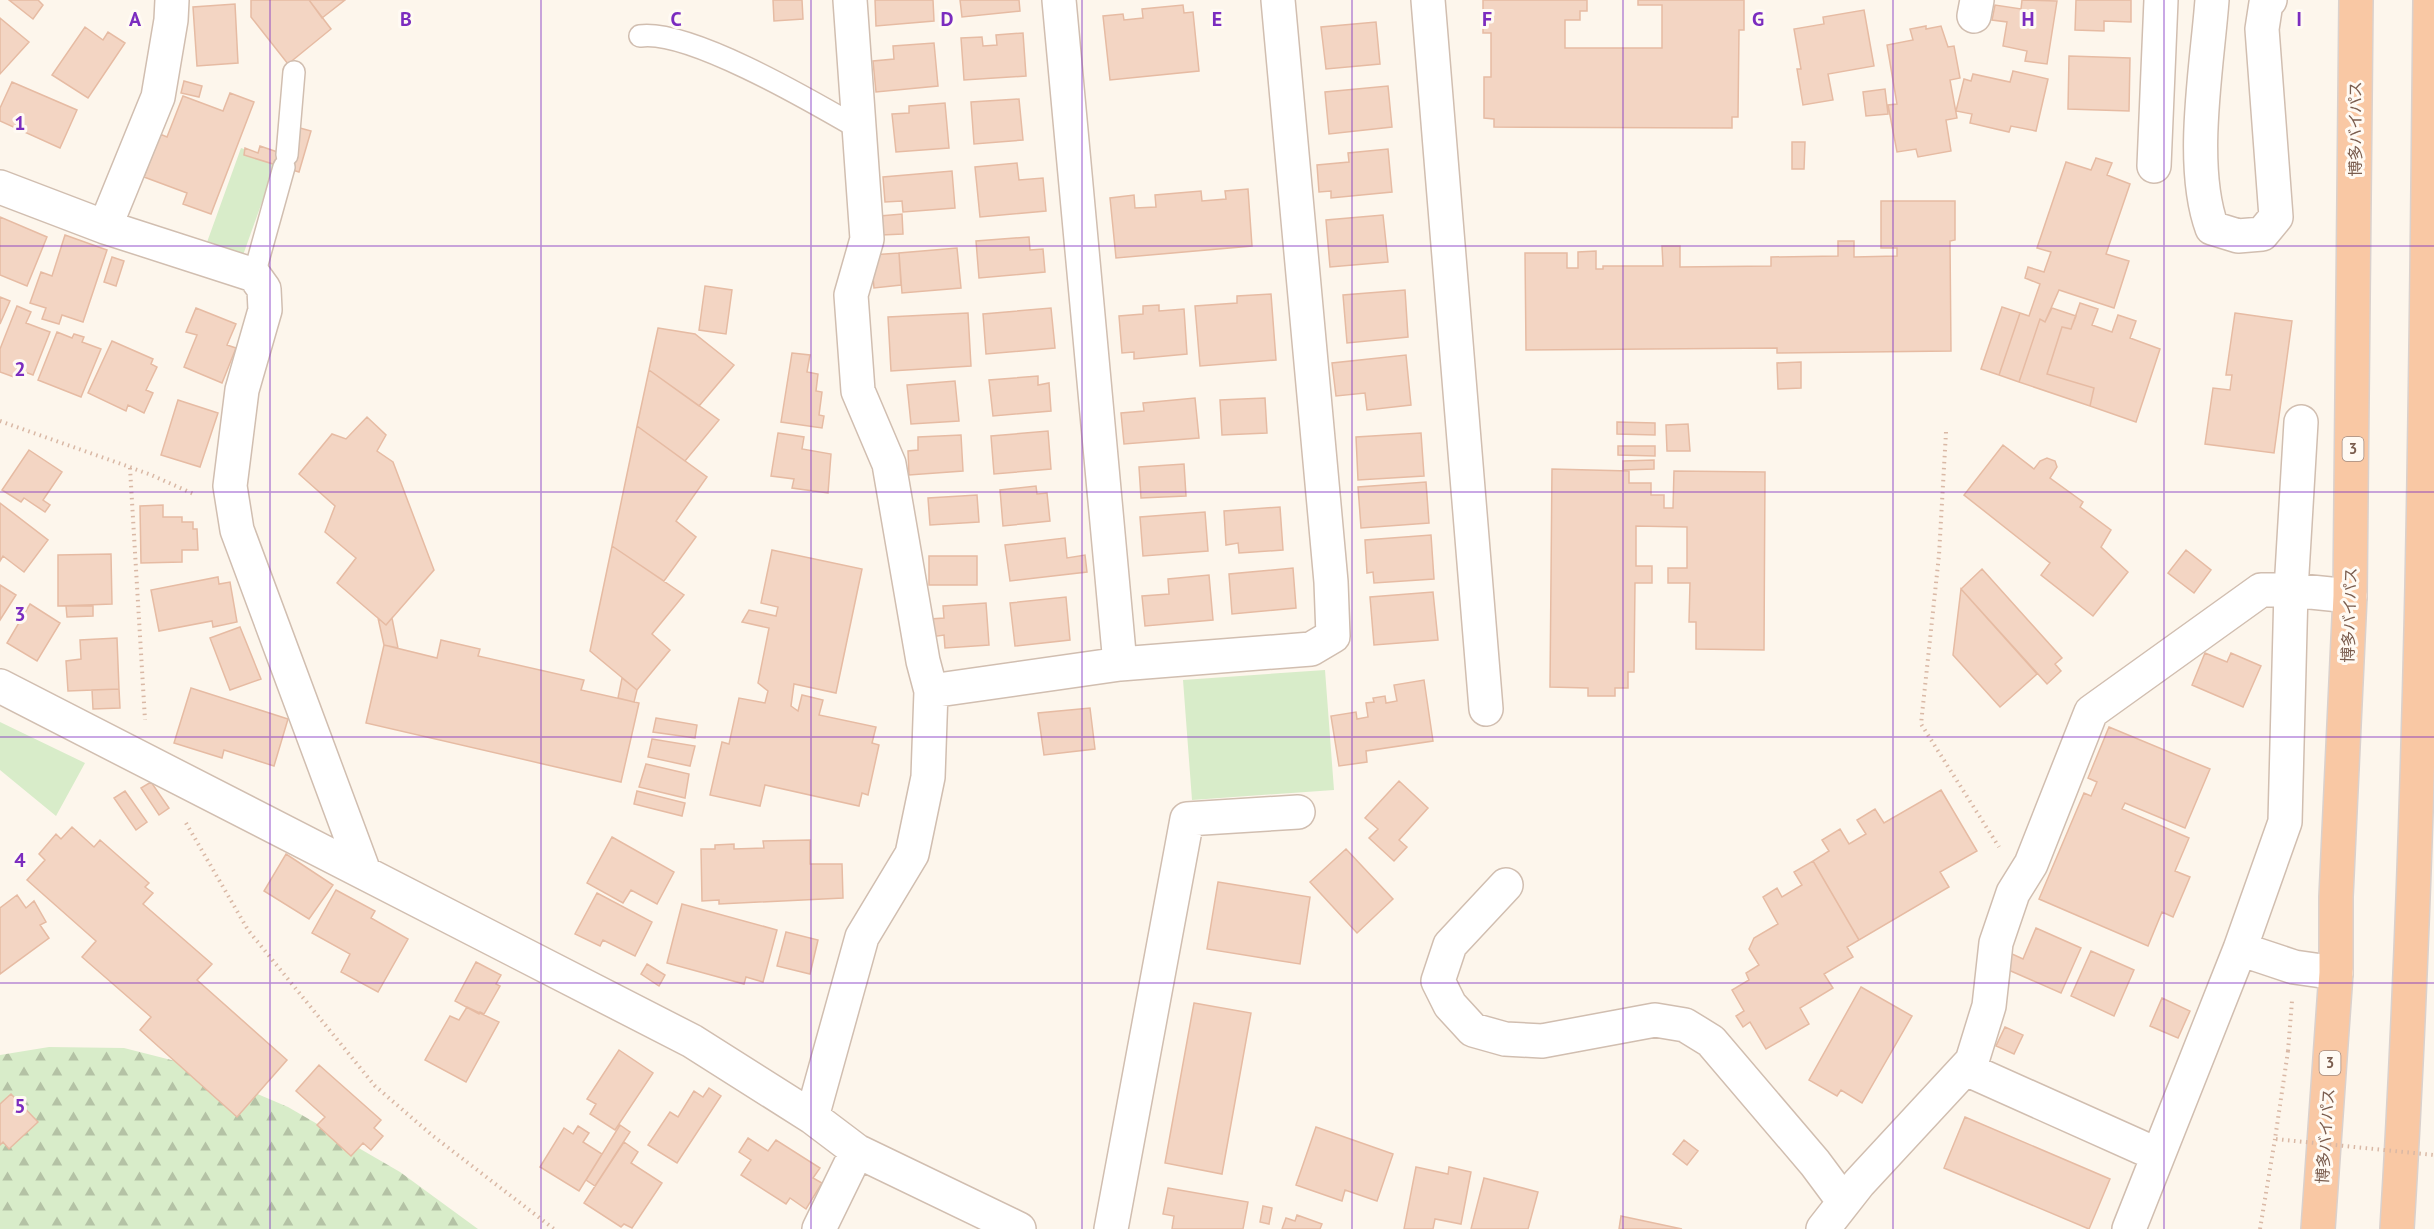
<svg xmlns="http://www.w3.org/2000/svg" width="2434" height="1229" viewBox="0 0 2434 1229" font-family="'PT Sans','Noto Sans JP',sans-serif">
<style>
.forest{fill:url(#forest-firs)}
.park{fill:#d8ecc9}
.building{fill:#f3d5c3;stroke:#e6bba3;stroke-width:1.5}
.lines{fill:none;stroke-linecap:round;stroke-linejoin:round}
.service-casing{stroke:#d1beb0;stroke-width:24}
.minor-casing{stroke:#d1beb0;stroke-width:36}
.trunk-casing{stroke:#dad1cd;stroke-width:36}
.path{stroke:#d9b8a5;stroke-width:4;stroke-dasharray:1.5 4.5;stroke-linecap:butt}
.service{stroke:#fff;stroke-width:21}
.minor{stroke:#fff;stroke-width:33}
.trunk{stroke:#f9c8a4;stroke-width:33}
.path-bridge{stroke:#d9b8a5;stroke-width:4;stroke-dasharray:1.5 4.5;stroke-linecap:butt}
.grid{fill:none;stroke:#7b2cbf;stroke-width:1.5;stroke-opacity:0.55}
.labels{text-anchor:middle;stroke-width:6;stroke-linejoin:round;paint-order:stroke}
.shield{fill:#fffaf3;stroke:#a28b7f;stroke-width:1.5}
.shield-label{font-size:15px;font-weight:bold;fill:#7a5c4d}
.street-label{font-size:16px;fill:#7a5c4d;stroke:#fffaf3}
.grid-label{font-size:20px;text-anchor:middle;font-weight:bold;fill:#7b2cbf;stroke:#fffaf3;stroke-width:6;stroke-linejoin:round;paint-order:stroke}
</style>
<defs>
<pattern id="forest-firs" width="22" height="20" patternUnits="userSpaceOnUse" patternTransform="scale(1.5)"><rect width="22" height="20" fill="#d8ecc9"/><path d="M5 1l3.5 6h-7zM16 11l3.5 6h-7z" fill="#b4c2a5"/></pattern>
</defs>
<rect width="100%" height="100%" fill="#fdf6ec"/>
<path class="forest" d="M49 1047 124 1048 187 1064 288 1107 400 1172 478 1229H0V1055Z"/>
<path class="park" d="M241 148 277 160 242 258 206 245Z
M1325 670 1334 790 1192 800 1183 680Z
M0 722 85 763 56 816 0 770Z"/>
<path class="building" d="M9 0H38L43 5 33 19Z
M251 0H309L331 29 288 64 251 17Z
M309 0H345L322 18Z
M773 0H802L803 19 774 21Z
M875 0H933L934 21 876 26Z
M960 0H1019L1020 11 962 17Z
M1483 0H1587V11H1580V20H1565V48H1662V5H1638V0H1744V30H1739L1738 117H1732V128L1494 127V119L1484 118V77H1491V33H1483Z
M2022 0 2057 1 2047 64 2025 61 2027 51 2003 46 2007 22 1992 20 1995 5 2021 9Z
M2076 0H2131V22L2104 21V31L2075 30Z
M235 4 238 63 197 66 193 7Z
M1183 5 1184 13 1193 12 1199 71 1110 80 1103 16 1123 14 1124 20 1143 18 1142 9Z
M1864 10 1874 66 1828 74 1833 100 1803 105 1797 69H1801L1794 29 1824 24 1823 17Z
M0 18 29 42 0 74Z
M1376 22 1380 64 1326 69 1321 27Z
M1926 26V29L1941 26 1948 47 1954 46 1960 78 1950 80 1957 118 1946 120 1951 151 1918 157 1916 149 1897 152 1888 105 1897 104 1887 45 1913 40 1910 29Z
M85 27 103 40 108 32 125 43 88 98 52 75Z
M1023 33 1026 76 964 80 961 38 982 37 983 46 997 45 996 35Z
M934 43 938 86 876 92 873 61 894 59 893 46Z
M2069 56 2130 58 2129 111 2068 109Z
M2013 71 2048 79 2036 131 2011 126 2009 132 1970 123 1972 114 1956 111 1964 79 1971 81 1973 74 2010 82Z
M184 81 202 86 199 97 181 93Z
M12 82 77 110 60 148 0 121V108Z
M1388 86 1392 127 1329 134 1325 92Z
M1885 89 1888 114 1866 116 1863 92Z
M230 93 254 102 211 214 183 204 187 193 144 177 160 134 167 137 183 96 223 111Z
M1019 99 1023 140 974 144 971 102Z
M945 103 949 148 896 152 892 114 909 113V106Z
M300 128 311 131 299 172 244 155 245 148 258 153 260 146 292 157Z
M1792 142H1805L1804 169H1792Z
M1388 149 1392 192 1331 198V191L1319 192 1317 165 1349 162 1348 153Z
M2096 158 2112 163 2107 175 2130 184 2106 254 2129 261 2114 308 2059 290 2045 322 2040 319 2019 382 1999 375 2020 313 2029 316 2040 284 2025 278 2028 267 2044 272 2051 252 2037 248 2066 162 2091 170Z
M1017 163 1019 180 1043 178 1046 211 980 217 975 167Z
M952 171 955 208 903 212 902 201 885 202 883 177Z
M1248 189 1252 246 1116 258 1110 198 1134 195 1135 208 1156 207 1155 195 1201 191 1202 201 1226 199 1225 191Z
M1881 201H1955V240L1950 241 1951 351 1777 353V348L1526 350 1525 253H1567V268H1578V252L1596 251V269H1603V266H1663L1662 246H1680V267L1771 266V257L1838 256V241H1854V257L1897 256V248H1881Z
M902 214 903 234 881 235 880 216Z
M1383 215 1388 262 1330 267 1326 220Z
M0 217 47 237 27 286 0 275Z
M65 235 107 250 83 322 62 315 59 324 42 319 46 308 30 303 41 272 52 276Z
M1029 237 1030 250 1043 249 1045 272 979 278 976 241Z
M957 248 961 288 902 293 899 253Z
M899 253 901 285 874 288 871 255Z
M112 257 124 261 116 286 104 282Z
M705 286 732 290 726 334 699 330Z
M1405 290 1408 337 1347 343 1343 295Z
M1271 294 1276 360 1200 366 1195 306 1237 303V296Z
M0 297 10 301 0 324Z
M2080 303 2098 309 2092 325 2112 332 2118 315 2136 321 2130 338 2160 349 2136 422 2090 406 2094 388 2047 374 2062 327 2071 329Z
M1159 305V311L1184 309 1187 354 1134 359V352L1122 353 1119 316 1143 314V306Z
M17 306 31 312 26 323 50 332 33 375 17 369 14 377 0 372V349Z
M2002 307 2020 313 1999 375 1981 369Z
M196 308 236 324 227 345 236 348 222 383 184 367 197 335 186 332Z
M1051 308 1055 348 986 354 983 314Z
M2052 308 2076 316 2071 329 2062 327 2047 374 2094 388 2090 406 2019 382 2040 319 2045 322Z
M968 313 971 366 891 371 888 317Z
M2235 313 2292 321 2274 453 2205 444 2213 388 2230 390 2232 375H2226Z
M658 328 695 334 734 365 699 406 649 370Z
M57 332 72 338 74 334 84 337 82 342 101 349 81 397 38 380Z
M112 341 153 359 151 364 157 367 146 390 153 393 144 413 128 405 126 411 88 393Z
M792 353 810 355 807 372 818 374 816 391 822 392 819 415 824 416 822 428 781 422Z
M1406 355 1411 405 1367 410 1365 393 1336 396 1332 363Z
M1801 362V388L1778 389 1777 363Z
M649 370 719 420 685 461 637 426Z
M1038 376V385L1049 383 1051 411 993 416 989 380Z
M955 381 959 421 911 424 907 385Z
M1195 398 1199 438 1124 444 1121 413 1144 411 1143 403Z
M1265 398 1267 433 1222 435 1220 400Z
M178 400 218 413 200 467 161 455Z
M367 417 386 435 377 451 393 462 434 570 386 625 337 583 356 558 325 532 335 506 299 474 332 434 346 439Z
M1617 422 1655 423V435L1617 434Z
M1688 424 1690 451H1667L1666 425Z
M637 426 707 477 676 521 696 537 664 581 612 546Z
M1048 431 1051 469 994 474 991 436Z
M778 433 804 437 802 449 831 454 828 493 792 488 794 479 771 476Z
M1421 433 1424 476 1358 480 1356 437Z
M961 435 963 471 909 475 908 451 918 450V437Z
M2003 445 2034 469 2040 461 2047 458 2055 461 2057 467 2050 478 2083 502 2080 507 2111 530 2101 547 2128 572 2093 616 2041 575 2050 563 1964 495Z
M1618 446H1655V456L1618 455Z
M29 450 62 472 43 500 50 505 45 512 24 498 21 502 2 490Z
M1654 460V469L1623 470V461Z
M1184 464 1186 496 1141 498 1139 467Z
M1552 469 1629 471V483H1651V495H1664V508H1673L1674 471 1765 472 1764 650 1696 649V622H1689L1690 583H1668V568H1687V527L1636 526V566H1652V583H1635L1634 672H1628V688H1615V696H1588V688L1550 687Z
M1426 482 1429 523 1361 528 1358 487Z
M1036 486 1037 494 1047 493 1050 521 1003 526 1000 490Z
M977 495 979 522 930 525 928 498Z
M0 503 48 540 24 572 3 556 0 561Z
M163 505V517H182V522H193V529H197L198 550H182V562L141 563 140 506Z
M1280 507 1283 550 1239 553 1238 543 1226 545 1224 511Z
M1205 512 1208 551 1143 556 1140 517Z
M1431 535 1434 579 1374 583 1373 572 1367 573 1365 540Z
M1065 538 1067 558 1085 555 1087 572 1010 581 1005 545Z
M612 546 684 595 652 634 670 650 637 690 590 651Z
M772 550 862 569 836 693 794 684 791 706 798 711 802 695 823 700 819 715 876 727 872 743 879 745 868 795 862 793 859 806 765 785 760 806 710 795 722 742 729 744 739 698 765 703 768 691 758 683 769 628 742 622 749 610 776 616 778 607 761 603Z
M2186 550 2211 570 2194 593 2168 573Z
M111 554 112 604 58 606V555Z
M929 556H977V585H929Z
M1293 568 1296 608 1232 614 1229 574Z
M1982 569 2062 658 2055 664 2061 671 2047 684 1961 589Z
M1209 575 1213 620 1145 626 1142 596 1169 594 1168 579Z
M218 577 219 584 230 582 237 622 213 627 212 621 159 631 151 590Z
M0 585 16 595 0 620Z
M1961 589 2037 674 2000 707 1953 655Z
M1433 592 1438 640 1374 645 1370 597Z
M1066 597 1070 640 1015 646 1010 603Z
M986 603 989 645 945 648 944 635 931 637 930 619 944 618 943 606Z
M30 604 60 623 37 661 7 643Z
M66 606H93V616L67 617Z
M378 618 386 625 392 618 398 648 384 645Z
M240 627 261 679 230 690 210 638Z
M117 638 119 689 68 691 66 661 81 659 80 640Z
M441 640 480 649 478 656 584 680 581 690 639 703 621 782 366 723 384 645 437 658Z
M2205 653 2227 662 2231 653 2261 666 2243 707 2192 685Z
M622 678 637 690 634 702 618 698Z
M1424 680 1433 741 1366 751 1367 762 1339 766 1331 716 1356 712 1357 719 1368 717 1366 703 1374 702 1373 698 1385 696 1386 703 1397 701 1394 685Z
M191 688 288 719 274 766 224 750 222 758 174 743Z
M119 689 120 708 93 709 92 690Z
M1090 708 1095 749 1044 755 1038 713Z
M656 718 697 725 695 738 653 732Z
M2109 727 2210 769 2185 828 2125 803 2122 809 2189 838 2175 871 2190 877 2173 917 2162 912 2148 946 2039 899 2084 793 2091 796 2097 782 2088 778Z
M652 739 695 746 690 766 648 757Z
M646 764 689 774 685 798 639 787Z
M1399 781 1428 808 1399 840 1407 847 1394 861 1369 838 1378 829 1365 818Z
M151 782 169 808 159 815 141 788Z
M1941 790 1977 851 1940 872 1949 887 1859 940 1813 861 1829 851 1822 840 1840 829 1849 844 1866 834 1857 820 1875 809 1884 823Z
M125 791 147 822 136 830 114 798Z
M637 791 685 803 682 816 634 804Z
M72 827 94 847 100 840 149 883 145 887 153 893 143 904 212 964 197 980 287 1060 237 1117 140 1030 151 1017 82 957 96 941 27 880 45 860 39 854 56 834 61 839Z
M612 837 674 872 657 904 631 890 623 903 587 883Z
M810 840V864H842L843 898 719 904V900L702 901 701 849H715V845L734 844V849L764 848 763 841Z
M1346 849 1393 899 1357 933 1310 882Z
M286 854 333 885 309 919 264 891Z
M1813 861 1859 940 1847 947 1853 957 1824 974 1833 988 1800 1008 1809 1024 1766 1049 1750 1022 1743 1027 1736 1016 1744 1011 1732 990 1749 980 1746 973 1759 965 1749 949 1754 938 1778 924 1763 897 1777 888 1782 897 1802 885 1794 872Z
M1218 882 1310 897 1300 964 1207 949Z
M336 890 375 911 371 918 408 939 378 992 341 972 350 954 312 933Z
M597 893 652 922 635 956 603 940 600 946 575 934Z
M17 895 26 908 34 901 46 922 40 925 49 938 0 974V908Z
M682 904 777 930 763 982 746 977 744 984 667 963Z
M2036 928 2081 948 2061 993 2004 968 2010 953 2023 959Z
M786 932 818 940 810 974 777 966Z
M2091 951 2134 970 2114 1016 2071 996Z
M476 962 501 975 496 984 500 986 484 1014 480 1012 479 1014 455 1001Z
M647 964 665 975 659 986 641 974Z
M1861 987 1912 1016 1862 1103 1841 1090 1837 1096 1809 1080Z
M2162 998 2190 1011 2178 1038 2150 1026Z
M1194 1003 1251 1013 1222 1174 1165 1163Z
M467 1007 499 1022 466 1082 425 1060 450 1016 459 1020Z
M2005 1027 2023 1035 2014 1054 1996 1046Z
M619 1050 653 1073 615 1130 590 1114 596 1104 587 1099Z
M319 1065 381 1120 374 1128 383 1136 371 1150 363 1143 351 1156 317 1125 325 1117 296 1091Z
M709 1088 721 1096 677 1163 648 1145 670 1112 678 1117 694 1091 703 1097Z
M11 1094 38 1122 9 1149 3 1142 0 1145V1104Z
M1965 1117 2110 1179 2089 1229 1944 1168Z
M620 1125 630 1132 595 1186 586 1180Z
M578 1126 589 1133 583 1142 602 1154 579 1191 540 1167 564 1128 573 1134Z
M1316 1127 1393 1154 1377 1201 1345 1190 1342 1201 1296 1185Z
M748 1138 768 1151 776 1140 820 1168 813 1178 822 1183 806 1209 790 1198 786 1204 741 1175 751 1160 739 1152Z
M1684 1140 1698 1151 1687 1165 1673 1154Z
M624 1142 638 1152 631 1163 662 1183 632 1228 624 1224 621 1227 584 1203Z
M1416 1167 1448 1174 1449 1167 1471 1172 1461 1224 1435 1219 1433 1229H1404Z
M1484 1178 1538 1192 1528 1229H1471Z
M1168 1188 1248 1202 1243 1229H1172L1174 1216 1163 1214Z
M1263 1206 1272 1208 1269 1224 1260 1222Z
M1297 1215 1322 1224 1320 1229H1282L1286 1218 1295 1221Z
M1621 1216 1682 1229H1619Z"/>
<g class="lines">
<g class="service-casing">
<path id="service" d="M640 36C689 29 813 102 858 128
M287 155 294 72
M254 275 284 167"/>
</g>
<g class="minor-casing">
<path id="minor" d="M1059 0 1120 664
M1428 0 1486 709
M2212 0C2207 67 2189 165 2212 228L2238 236 2262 234 2276 217 2262 29 2266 3 2270 0
M1974 16 1977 0
M2154 166 2161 0
M0 187 105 227 254 275 264 289 265 310 242 390 230 486 237 530 364 872
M105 227 158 97 171 20 172 0
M0 686 692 1041 812 1117 857 1151 1019 1229
M931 691 1120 664 1311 649 1333 636 1331 582 1278 0
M1506 885 1450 945 1438 981 1450 1005 1473 1030 1505 1039 1542 1041 1655 1020 1685 1025 1711 1041 1815 1163 1844 1202
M2240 949 2294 967 2336 973
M1966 1069 2158 1155
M812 1117 862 937 912 854 928 777 931 691 923 661 889 464 858 391 851 295 867 239 850 0
M819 1229 857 1151
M1111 1229 1187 819 1298 812
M1823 1229 1859 1183 1972 1061 1989 1006 1996 943 2013 893 2031 864 2091 712 2261 590H2291L2350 596
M2129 1229 2240 949 2285 822 2291 590 2301 422"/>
</g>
<g class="trunk-casing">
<path id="trunk" d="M2318 1229 2336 973V897L2350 596 2356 0
M2397 1229C2422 820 2426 410 2430 0"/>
</g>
<path class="path" d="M0 421 149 474 196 495
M1946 432 1939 555 1921 724 1999 847
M130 468 145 720
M186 823 248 930 375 1086 433 1136 554 1229
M2288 1051 2292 1001
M2260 1229 2275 1139"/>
<use href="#service" class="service"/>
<use href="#minor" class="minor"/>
<use href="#trunk" class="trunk"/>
<path class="path-bridge" d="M2288 1051 2275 1139 2434 1155"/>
</g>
<path class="grid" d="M270 0V1229M541 0V1229M811 0V1229M1082 0V1229M1352 0V1229M1623 0V1229M1893 0V1229M2164 0V1229M0 246H2434M0 492H2434M0 737H2434M0 983H2434"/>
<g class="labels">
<g class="shield">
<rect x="2342.5" y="437" width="21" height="24" rx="4.5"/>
<rect x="2319.5" y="1051" width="21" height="24" rx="4.5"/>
</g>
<g class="shield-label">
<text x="2353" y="454">3</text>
<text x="2330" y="1068">3</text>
</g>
<g class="street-label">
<text transform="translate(2355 129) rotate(-90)" y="6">博多バイパス</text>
<text transform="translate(2349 615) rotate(-88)" y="6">博多バイパス</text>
<text transform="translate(2325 1136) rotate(-86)" y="6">博多バイパス</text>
</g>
</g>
<g class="grid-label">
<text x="135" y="26">A</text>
<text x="406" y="26">B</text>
<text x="676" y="26">C</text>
<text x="947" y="26">D</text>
<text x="1217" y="26">E</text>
<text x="1487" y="26">F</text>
<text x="1758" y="26">G</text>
<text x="2028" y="26">H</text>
<text x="2299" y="26">I</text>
<text x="20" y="130">1</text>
<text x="20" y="376">2</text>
<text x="20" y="621">3</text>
<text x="20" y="867">4</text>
<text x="20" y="1113">5</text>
</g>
</svg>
